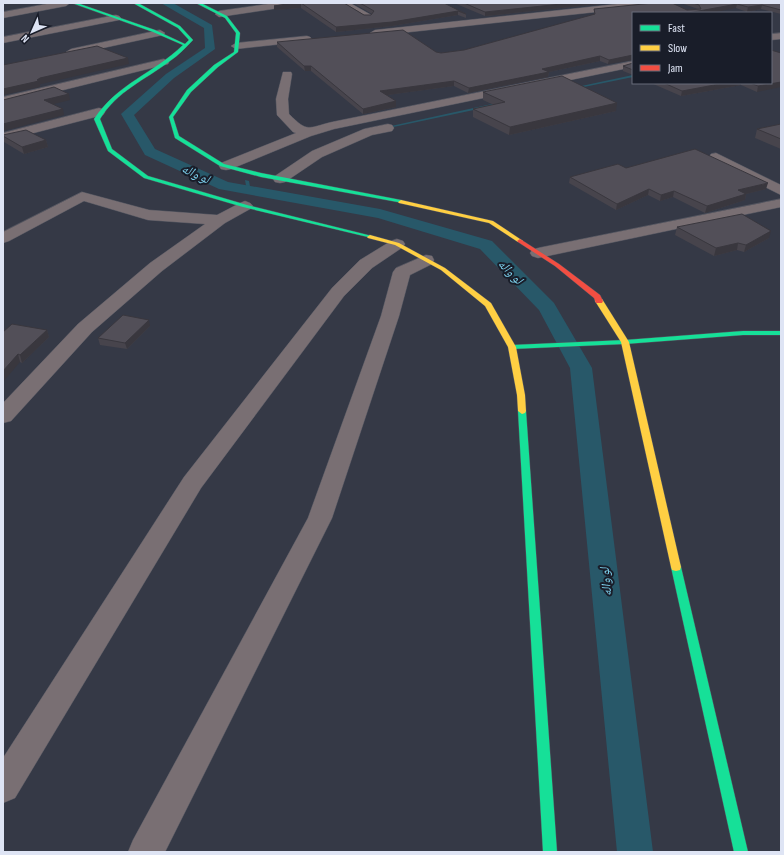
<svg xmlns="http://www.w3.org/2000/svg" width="784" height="855" viewBox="0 0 784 855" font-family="'Sofia Sans Condensed','Noto Naskh Arabic',sans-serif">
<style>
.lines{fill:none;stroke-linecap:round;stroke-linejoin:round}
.stream{fill:#285869;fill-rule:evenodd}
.canal{fill:#285869;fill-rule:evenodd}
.street-casing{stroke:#525560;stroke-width:1}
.fast-casing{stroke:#525560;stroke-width:1}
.slow-casing{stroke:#525560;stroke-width:1}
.jam-casing{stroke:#525560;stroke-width:1}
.street{fill:#796f73;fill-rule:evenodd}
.fast{fill:#16e098;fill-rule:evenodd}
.slow{fill:#ffcf43;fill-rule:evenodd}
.jam{fill:#f24e42;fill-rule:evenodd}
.wall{fill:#47444c}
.shaded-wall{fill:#39373e}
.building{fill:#524f58;stroke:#39373e}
.labels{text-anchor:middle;stroke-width:4;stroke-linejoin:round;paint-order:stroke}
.water-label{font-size:13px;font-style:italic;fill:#7dd1ed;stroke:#191d29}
</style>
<rect width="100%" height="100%" fill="#353946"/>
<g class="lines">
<path class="stream" d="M633 75V77L574 89 572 88Z
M501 102 503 103 502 104 384 129 382 128Z
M245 180 249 181 251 192 247 191Z"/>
<path class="canal" d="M161 3H173L212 25 215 49 174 78 134 115 155 149 228 182 380 209 492 241 554 303 592 368 653 852H617L570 368 539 310 480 249 378 218 219 189 145 155 121 114 166 74 205 48 204 28Z"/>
<g class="street-casing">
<path id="street" d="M52 3H70L66 6 3 18V12Z
M275 3H297L293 6 219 17 215 14 219 11Z
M340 3H350L373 16 371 18H365Z
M656 3 652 6 410 32 375 36 370 33 375 30 617 4Z
M116 15 119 16 121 18 119 20 3 43V37Z
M160 30 165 33 163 35 71 55 66 52 71 49Z
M781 33V39L771 40V34Z
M307 36 310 37 312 39 310 41 236 49 231 46 236 43Z
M164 59 169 62 168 64 3 105V97Z
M633 61V67L334 129 311 136 231 169 226 170 221 169 219 166 221 163 296 133 293 132 277 115 276 99 283 72H291L292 74 288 99 289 114C308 133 307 128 332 122Z
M99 108 103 109 105 112 103 115 3 141V133Z
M388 124 392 125 394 128 392 131 372 135 322 157 285 182 280 183 275 182 273 179 275 176 312 151 364 129Z
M716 153 781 185V195L711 160 709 157 711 154Z
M82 192 149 210 217 215 240 203 245 201 250 203 253 206 250 209 225 223 162 271 92 332 11 421 3 423V403L78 324 150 263 205 224 148 220 84 201 9 241 3 243V232Z
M781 199V207L538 258 532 256 530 253 532 250 538 248Z
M397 239 403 241 405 244 403 247 372 268 344 296 201 488 15 798 3 803V758L184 477 332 288 360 260 391 241Z
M426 255 432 256 434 260 432 264 410 275 399 316 332 518 165 852H128L133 840 308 518 381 316 393 272 396 268Z"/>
</g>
<g class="fast-casing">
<path id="fast" d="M72 3H77L155 30 185 44 189 40 178 28 133 3H138L180 26 193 40C186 47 179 55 170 61 145 80 117 91 100 119L112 149 148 176 247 205 372 236V238L243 207 144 178 108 151 94 119C118 83 153 74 183 45L153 32Z
M196 3H201L227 16 240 33 238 52 218 67 191 92 173 117 179 136 224 164 261 173 401 200 404 202 403 203 261 177 220 166 175 138 169 117 187 90 214 65 234 52 236 33 225 18Z
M743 331H781V335H743L625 344 512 349 508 347 512 345 625 340Z
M522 408 526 411 557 852H543L518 411Z
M676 563 680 564 681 567 748 852H734L671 567 672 564Z"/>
</g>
<g class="slow-casing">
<path id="slow" d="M401 200 493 221 523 241 518 242 489 223 399 203 398 202Z
M370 235 399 243 445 268 491 303 516 347 525 395 526 411 525 413 522 414 518 411 517 395 508 347 485 306 441 270 395 245 368 238 367 237Z
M596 299H602L629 342 681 567 680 570 676 571 672 570 671 567 621 342 595 301Z"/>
</g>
<g class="jam-casing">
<path id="jam" d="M520 239 559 264 600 295 603 301 602 303H596L594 298 555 266 518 242 517 241Z"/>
</g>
<use href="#street" class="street"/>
<use href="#fast" class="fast"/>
<use href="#slow" class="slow"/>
<use href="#jam" class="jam"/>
</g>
<path class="wall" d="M293 3H344L364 15H371L372 14 353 3H444L466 14V18L458 15 392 26 336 32 301 8 274 10Z
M454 3H610L485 16Z
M681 3H781V14L761 9 747 12 736 8 633 13 608 64 600 61 549 72 548 77 468 93 454 86 387 95 396 101V107L363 114 311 71H305L277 47V42L436 52 441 53 464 50 594 15V9L687 10 698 9Z
M633 63V75L623 71V66Z
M651 83H771L757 92 741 85 681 96Z
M483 92 616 111 509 135 473 117V109L494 105 483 100Z
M781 124V149L755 138 757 129Z
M3 135 46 140 48 147 24 154 4 142Z
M626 168 766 189 746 194 745 200 705 213 673 197 660 201 648 195 616 210 569 183 570 177Z
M677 227 769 238 744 252 737 250 714 256 675 235Z
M150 326 127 349 100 345 98 338Z
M47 330 49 337 22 363 20 362 3 332Z"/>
<path class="shaded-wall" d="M301 3V8L274 10V6Z
M571 3H610L485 16V12Z
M737 4 736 8 711 13H688Z
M762 5 761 9 747 12 748 7Z
M458 11V15L392 26 336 32V27Z
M633 55V60L608 64 609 60Z
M600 56V61L549 72 548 77 468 93 469 88 542 69Z
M128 58 129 64 41 84 40 85V87L3 95V89L40 78Z
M304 66H311V71H305Z
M454 81V86L380 96V91Z
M781 82V87L757 92 758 86Z
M725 83H741V85L681 96 682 91Z
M69 94 70 100 46 106 44 100Z
M396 101V107L363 114V109Z
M617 103 616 111 509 135 510 127Z
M63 109 64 115 3 131V124Z
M46 140 48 147 24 154 22 147Z
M768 183 766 189 746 194 745 200 705 213 707 206 738 190Z
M649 189 648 195 616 210 617 204Z
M674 191 673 197 660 201 661 195Z
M771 231 769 238 744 252 746 245Z
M738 243 737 250 714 256 716 248Z
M149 320 150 326 127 349 125 343Z
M47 330 49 337 22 363 20 355Z
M18 354 20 362 3 382V371Z"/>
<path class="building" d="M293 3H344L364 15H371L374 11 360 3H444L466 14 458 11 392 22 336 27 301 3 274 6Z
M464 3H571L485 12Z
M653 3H672L687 10 701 9 699 5 693 3H781V10L762 5 748 7 737 4 688 13H633V55L609 60 600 56 542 69 549 72 469 88 454 81 380 91 396 101 363 109 311 66H304L277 42 403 30 436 52 441 53 464 50 595 14 594 9Z
M97 46 128 58 40 78 37 80 39 81 3 89V65Z
M771 50 781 53V82L758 86 750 83H771Z
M633 63V70L623 66Z
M562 76 617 103 510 127 473 109 505 102 483 92Z
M664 83H725L682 91Z
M54 87 69 94 44 100 63 109 3 124V100Z
M781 124V139L757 129Z
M26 130 46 140 22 147 3 136V135Z
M695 149 768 183 738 190 746 194 707 206 674 191 661 195 649 189 617 204 570 177 618 164 626 168Z
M742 214 771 231 746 245 738 243 716 248 677 227Z
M123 315 149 320 125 343 98 338Z
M12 324 47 330 20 355 18 354 3 371V332Z"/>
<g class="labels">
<g class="water-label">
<text transform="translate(196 173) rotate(25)" y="5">لو واله</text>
<text transform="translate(511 271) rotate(45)" y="5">لو واله</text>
<text transform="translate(605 582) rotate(-96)" y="5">لو واله</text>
</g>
</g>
<rect width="784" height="855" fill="none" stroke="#dee4f4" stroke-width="8"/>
<rect x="632" y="12" width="140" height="72" fill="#191d29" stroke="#686d7a"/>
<rect x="640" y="25" width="20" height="6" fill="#16e098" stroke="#686d7a"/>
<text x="668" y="32" font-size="12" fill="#dee4f4">Fast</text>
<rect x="640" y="45" width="20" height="6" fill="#ffcf43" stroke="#686d7a"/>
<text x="668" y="52" font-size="12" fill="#dee4f4">Slow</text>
<rect x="640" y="65" width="20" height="6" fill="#f24e42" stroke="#686d7a"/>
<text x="668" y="72" font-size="12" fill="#dee4f4">Jam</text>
<g transform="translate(32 32) rotate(225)" stroke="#191d29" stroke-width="3" paint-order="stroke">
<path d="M0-3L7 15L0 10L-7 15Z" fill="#dee4f4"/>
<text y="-6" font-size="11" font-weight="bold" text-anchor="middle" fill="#dee4f4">N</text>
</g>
</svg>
